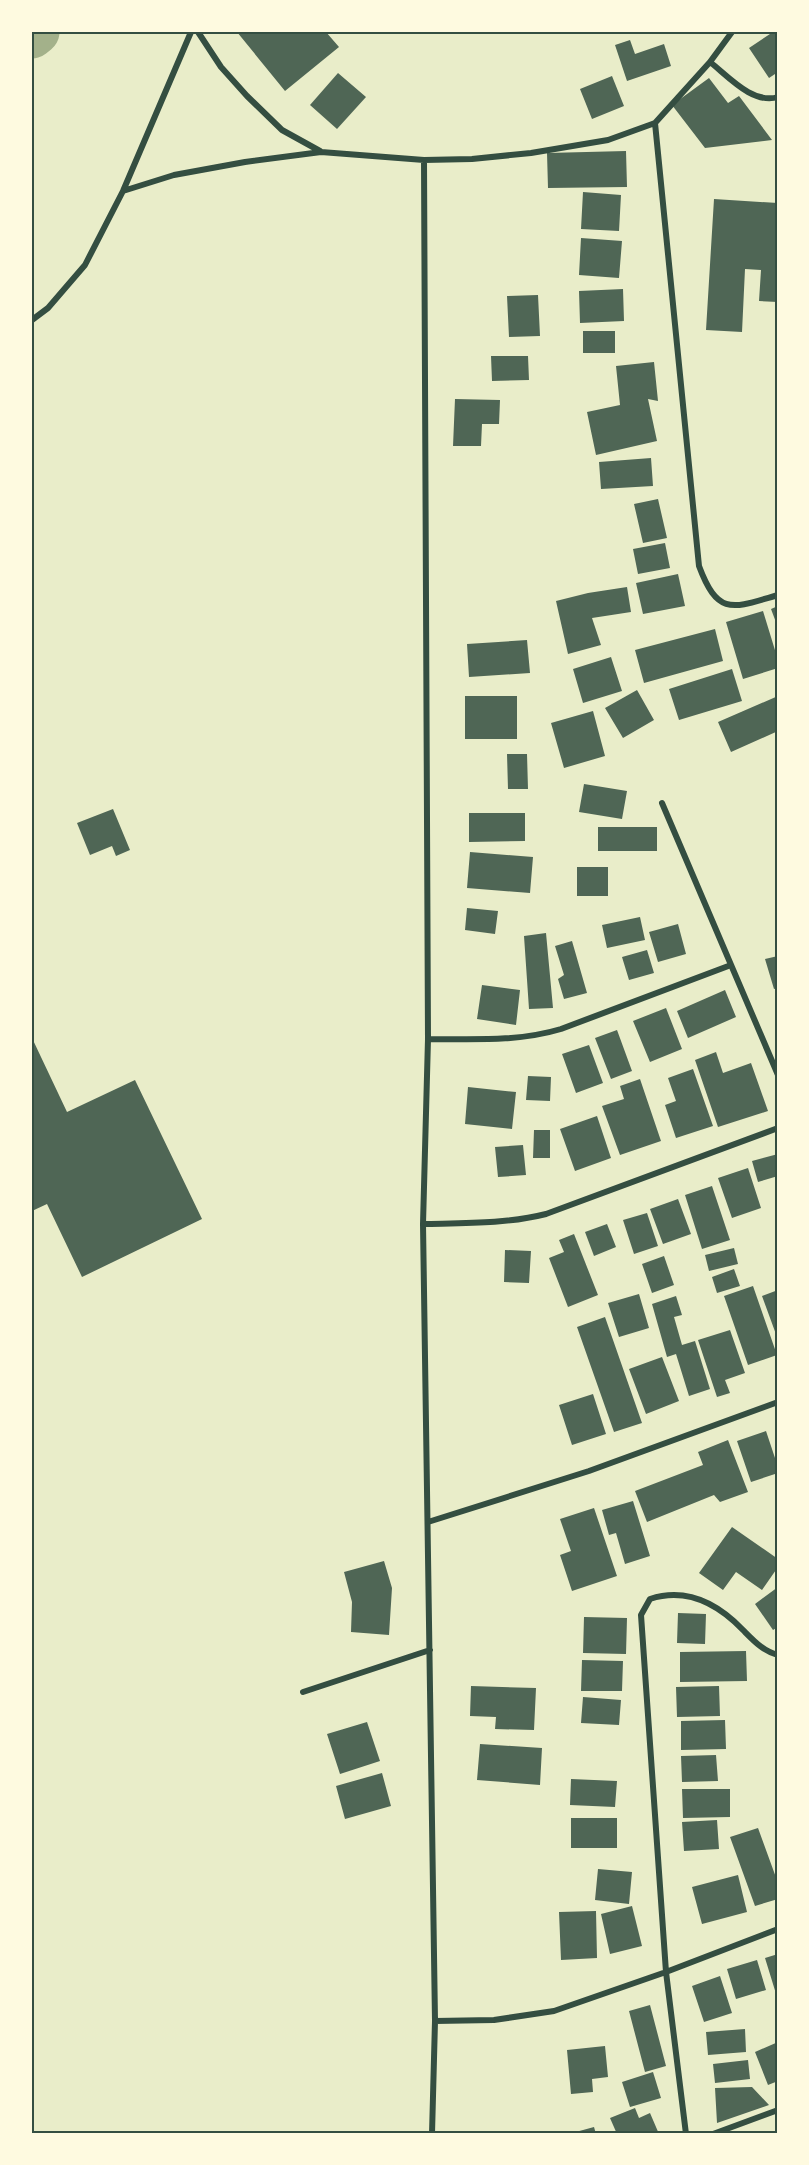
<svg xmlns="http://www.w3.org/2000/svg" width="809" height="2165" viewBox="0 0 809 2165" font-family="Georgia,serif">
<style>
.lines{fill:none;stroke-linecap:round;stroke-linejoin:round}
.river{stroke:#a3b18a;stroke-width:45}
.building{fill:#4f6655}
.minor{stroke:#344e41;stroke-width:6}
.neatline{fill:none;stroke:#344e41;stroke-width:2}
</style>
<rect width="100%" height="100%" fill="#e9edc9"/>
<g class="lines">
<path class="river" d="M32 36 37 32"/>
</g>
<path class="building" d="M237 32H326L339 47 285 91Z
M773 32H778V72L769 78 749 48Z
M630 40 635 54 664 44 671 66 627 81 615 45Z
M338 73 366 97 337 129 310 105Z
M612 76 624 106 592 119 580 89Z
M709 78 728 103 739 96 772 140 705 148 672 105Z
M626 151 627 187 548 188 547 153Z
M583 192 621 195 619 231 581 229Z
M714 199 778 203V302L759 301 761 270 745 269 742 332 706 330Z
M581 238 622 241 619 278 579 275Z
M623 289 624 321 580 323 579 291Z
M538 295 540 336 509 337 507 296Z
M583 331H615V353H583Z
M491 356H528L529 380 492 381Z
M654 362 658 401 648 399 657 441 596 455 587 412 620 405 616 366Z
M455 399 500 400 499 424H482L481 446H453Z
M651 458 653 486 601 489 599 462Z
M658 499 667 538 643 543 634 504Z
M665 543 670 568 638 574 633 549Z
M678 574 685 606 643 614 636 583Z
M627 587 631 612 592 618 601 645 568 654 556 601 588 593Z
M778 606V625H777L771 609Z
M763 611 778 660V668L743 679 726 622Z
M715 629 723 661 644 683 635 650Z
M527 640 530 673 469 677 467 644Z
M611 657 622 691 583 703 573 669Z
M732 669 742 701 679 720 669 689Z
M637 690 654 720 623 738 605 708Z
M465 696H517V739H465Z
M778 696V731L731 752 718 722Z
M593 711 605 756 564 768 551 723Z
M507 754H527L528 789H508Z
M584 784 627 791 622 819 579 812Z
M113 809 130 850 116 856 112 846 90 855 77 823Z
M469 813H525V841L469 842Z
M598 827H657V851H598Z
M470 852 533 857 530 893 467 888Z
M577 867H608V896H577Z
M467 908 498 911 495 934 465 930Z
M640 917 645 940 607 948 602 925Z
M678 924 686 954 658 962 649 932Z
M546 933 553 1008 529 1009 524 936Z
M572 941 587 993 564 999 558 979 564 975 555 946Z
M647 950 654 973 629 980 622 957Z
M778 956V988L774 989 765 959Z
M482 985 520 990 516 1025 477 1019Z
M725 990 736 1017 688 1038 677 1011Z
M666 1008 682 1049 650 1062 633 1021Z
M617 1030 632 1071 611 1079 595 1038Z
M32 1038 67 1112 135 1080 202 1219 82 1277 47 1204 32 1211Z
M589 1045 603 1083 576 1093 562 1054Z
M716 1052 723 1073 751 1063 768 1111 718 1127 695 1060Z
M693 1069 713 1126 676 1138 665 1105 676 1101 668 1078Z
M528 1076 551 1077 550 1101 526 1100Z
M640 1079 661 1141 620 1155 602 1106 624 1099 620 1086Z
M468 1087 516 1092 512 1129 465 1124Z
M597 1116 611 1158 575 1171 560 1129Z
M534 1130H550V1158H533Z
M523 1145 526 1175 498 1177 495 1147Z
M778 1154V1176L758 1182 752 1161Z
M748 1168 761 1208 732 1218 718 1178Z
M712 1186 730 1240 702 1249 685 1195Z
M678 1199 691 1234 663 1244 650 1209Z
M647 1213 658 1246 634 1254 623 1220Z
M607 1224 616 1247 594 1256 585 1232Z
M574 1234 598 1295 568 1307 549 1258 564 1252 559 1240Z
M734 1248 738 1264 709 1271 705 1255Z
M505 1250 531 1251 529 1283 504 1282Z
M664 1256 674 1285 652 1293 642 1264Z
M734 1269 740 1286 717 1293 712 1277Z
M753 1286 777 1355 748 1365 724 1296Z
M778 1290V1337H777L762 1296Z
M639 1294 649 1328 619 1337 608 1303Z
M676 1296 682 1315 674 1317 682 1345 695 1341 710 1389 689 1396 676 1354 667 1357 652 1304Z
M605 1317 642 1423 614 1432 577 1327Z
M730 1330 745 1373 725 1380 730 1393 717 1397 698 1340Z
M662 1357 679 1401 646 1414 629 1369Z
M593 1394 606 1434 572 1445 559 1405Z
M766 1431 778 1467V1473L751 1482 737 1441Z
M728 1440 748 1492 720 1502 714 1495 647 1522 635 1491 703 1465 698 1452Z
M633 1501 650 1556 625 1564 616 1533 609 1535 602 1510Z
M594 1508 617 1576 572 1591 560 1555 571 1551 560 1519Z
M732 1527 778 1559V1567L762 1590 736 1572 723 1590 699 1573Z
M384 1561 392 1588 389 1635 351 1632 352 1602 344 1572Z
M778 1587V1627L773 1630 755 1604Z
M678 1613 706 1614 705 1644 677 1643Z
M584 1617 627 1618 626 1654 583 1653Z
M746 1651 747 1681 680 1682V1652Z
M582 1660 623 1661 622 1691H581Z
M471 1686 536 1688 534 1730 495 1729 496 1717 470 1716Z
M719 1686 720 1716 677 1717 676 1687Z
M583 1697 621 1700 619 1725 581 1723Z
M725 1720 726 1749 681 1750V1721Z
M367 1722 380 1761 340 1774 327 1734Z
M480 1744 542 1748 540 1785 477 1780Z
M716 1755 718 1781 682 1782 681 1756Z
M382 1773 391 1806 345 1819 336 1786Z
M571 1779 617 1781 615 1807 570 1805Z
M682 1789H730V1817L683 1818Z
M571 1818H617V1848H571Z
M717 1820 719 1849 684 1851 682 1822Z
M758 1828 778 1883V1899L755 1906 730 1837Z
M598 1869 632 1872 629 1904 595 1900Z
M738 1875 747 1912 702 1924 692 1887Z
M632 1906 642 1946 610 1954 601 1914Z
M596 1911 597 1958 561 1960 559 1912Z
M778 1954V1997H777L765 1958Z
M757 1960 766 1990 736 1999 727 1969Z
M720 1976 732 2013 704 2022 692 1986Z
M650 2005 666 2066 645 2072 629 2011Z
M745 2029 746 2052 708 2055 706 2032Z
M778 2042V2081L768 2085 755 2052Z
M605 2046 608 2077 592 2079 593 2092 571 2094 567 2050Z
M748 2060 750 2079 715 2083 713 2064Z
M653 2072 661 2098 630 2107 622 2082Z
M752 2087 769 2105 717 2123 715 2088Z
M635 2108 639 2118 650 2113 659 2134H617L610 2118Z
M594 2127 596 2134H572V2133Z"/>
<g class="lines">
<path class="minor" d="M198 32 221 67 247 96 282 130 320 151
M710 62C728 76 753 105 778 97
M655 123 699 566C718 617 733 608 778 595
M424 160 428 1039 423 1224 435 2021 432 2134
M123 191 174 175 245 162 321 152 424 160 472 159 531 153 608 140 655 123 710 62 732 32
M32 320 48 308 85 265 123 191 191 32
M662 803 778 1075
M428 1039C472 1039 518 1042 561 1029L731 965
M423 1224C465 1223 506 1224 546 1214L778 1128
M428 1522 589 1471 778 1402
M303 1692 430 1650
M435 2021 494 2020 554 2011 666 1972 778 1929
M686 2134 666 1972 641 1615 650 1599C687 1587 718 1604 743 1630 754 1641 763 1651 778 1655
M713 2134 778 2110"/>
</g>
<rect width="809" height="2165" fill="none" stroke="#fefae0" stroke-width="66"/>
<rect x="33" y="33" width="743" height="2099" class="neatline"/>
</svg>
